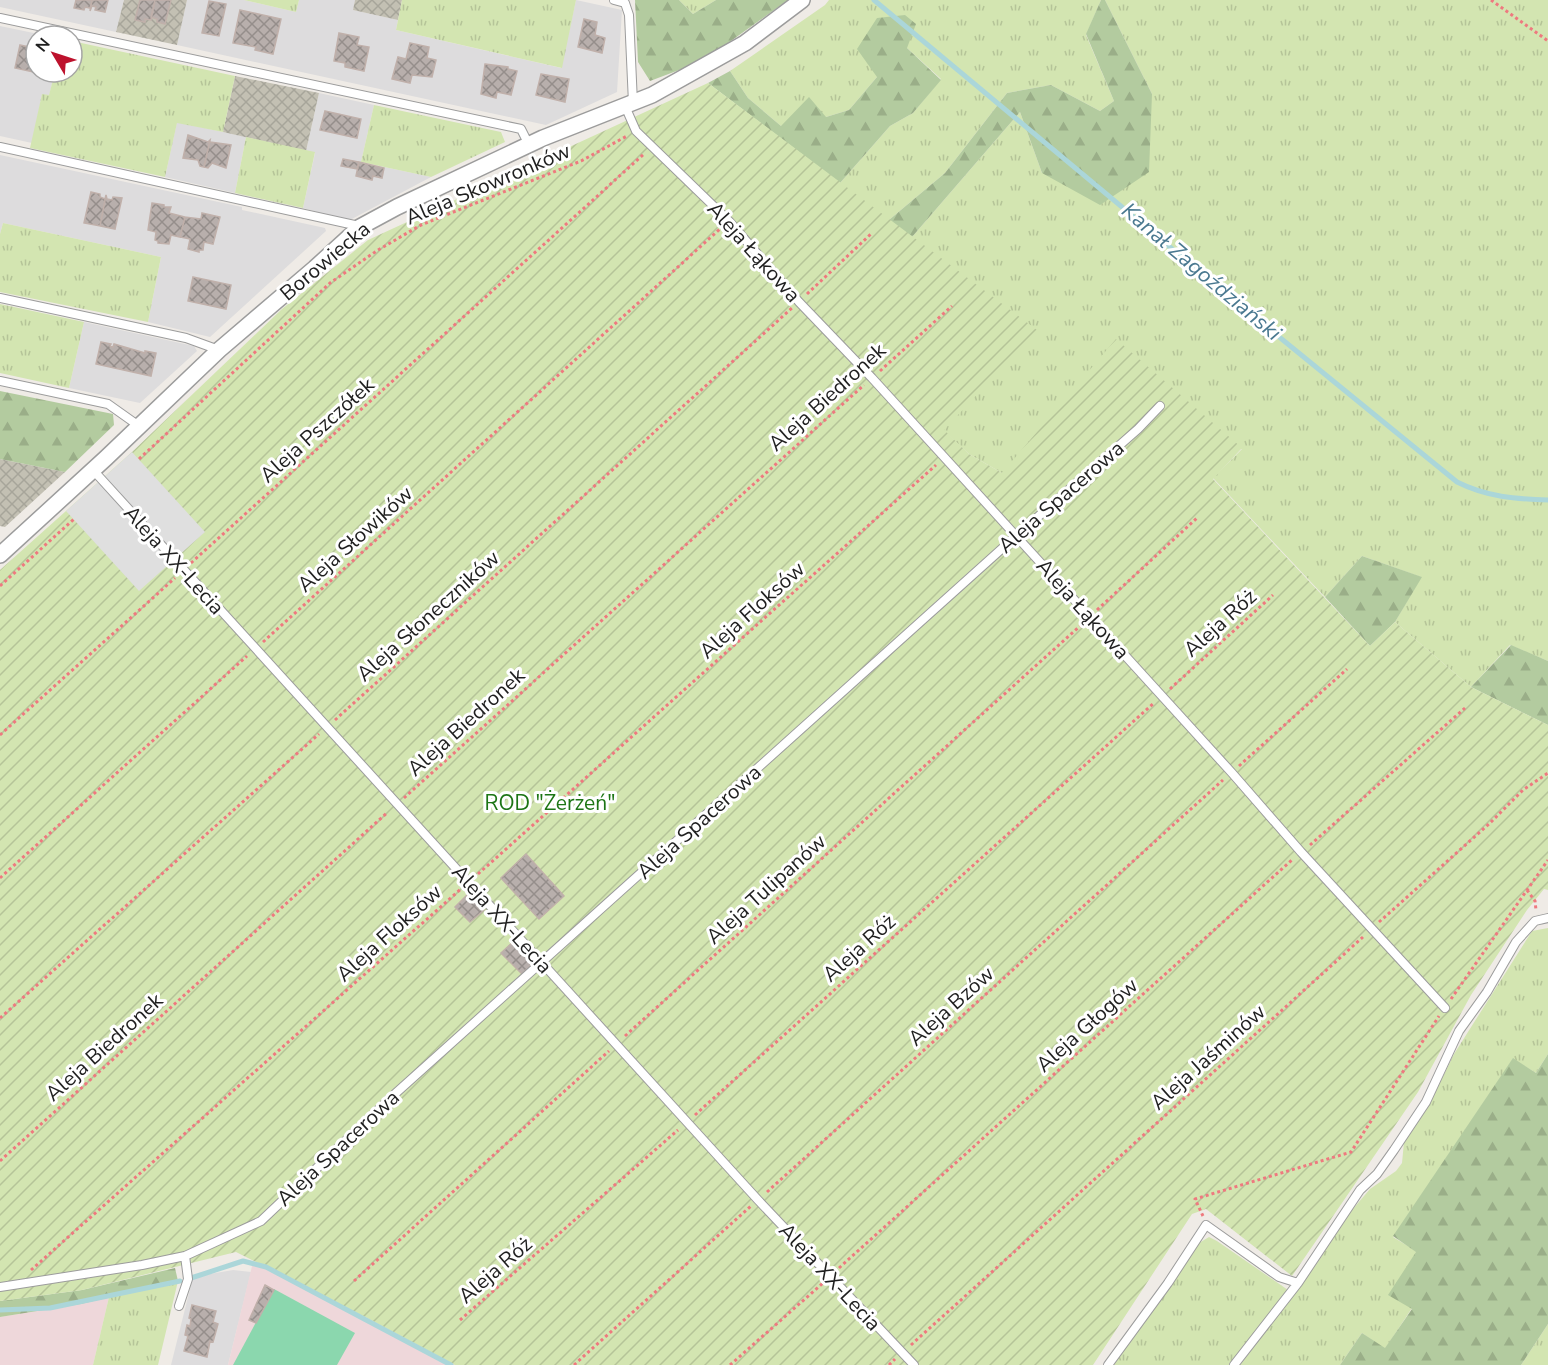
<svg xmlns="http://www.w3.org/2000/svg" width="1548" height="1365" viewBox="0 0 1548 1365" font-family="'Nunito Sans',sans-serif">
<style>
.residential{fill:#dddcdd}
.commercial{fill:#eed7da}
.construction{fill:url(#construction-cross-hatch)}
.grass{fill:url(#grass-tufts)}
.forest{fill:url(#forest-firs)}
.garden{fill:url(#garden-furrows)}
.pitch{fill:#8bd7ae}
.parking{fill:#dfdfdf}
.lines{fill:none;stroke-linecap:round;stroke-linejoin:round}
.stream{stroke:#abd6d9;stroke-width:5}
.building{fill:url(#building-cross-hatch);stroke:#c0b0aa;stroke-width:1.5}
.lane-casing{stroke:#9c9c9c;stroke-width:10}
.street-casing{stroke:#9c9c9c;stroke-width:18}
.path{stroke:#ee797f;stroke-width:3;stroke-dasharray:3 3;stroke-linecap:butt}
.lane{stroke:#fff;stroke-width:8}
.street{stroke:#fff;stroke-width:15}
.labels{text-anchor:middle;stroke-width:6;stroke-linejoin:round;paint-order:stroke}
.street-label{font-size:21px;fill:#1f1f1f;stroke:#fff}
.park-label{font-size:21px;fill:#1d7515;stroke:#fff}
.water-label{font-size:22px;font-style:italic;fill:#4a7990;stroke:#fff}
</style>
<defs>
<pattern id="construction-cross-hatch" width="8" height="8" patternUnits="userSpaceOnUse" patternTransform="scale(1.5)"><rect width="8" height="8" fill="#c3c0b3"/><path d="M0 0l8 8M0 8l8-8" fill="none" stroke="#a7a59a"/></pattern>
<pattern id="grass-tufts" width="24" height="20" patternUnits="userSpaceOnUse" patternTransform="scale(1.5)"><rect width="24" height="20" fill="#d3e5b1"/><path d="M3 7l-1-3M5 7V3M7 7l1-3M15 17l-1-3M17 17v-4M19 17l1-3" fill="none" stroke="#b5c498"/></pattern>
<pattern id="forest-firs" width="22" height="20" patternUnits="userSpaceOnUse" patternTransform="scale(1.5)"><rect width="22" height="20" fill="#b3cb9f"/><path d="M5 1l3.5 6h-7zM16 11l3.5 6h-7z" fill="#9aae88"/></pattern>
<pattern id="garden-furrows" width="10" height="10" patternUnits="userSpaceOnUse" patternTransform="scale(1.5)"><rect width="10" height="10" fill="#d3e5b1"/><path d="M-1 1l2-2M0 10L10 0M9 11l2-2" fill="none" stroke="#b5c498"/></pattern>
<pattern id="building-cross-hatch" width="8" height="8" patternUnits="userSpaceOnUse" patternTransform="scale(1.5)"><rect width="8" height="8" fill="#b8afac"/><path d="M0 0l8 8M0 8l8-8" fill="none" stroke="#958e8b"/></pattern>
</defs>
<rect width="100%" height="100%" fill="#efebe6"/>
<path class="residential" d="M0 0H124L116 32 0 7Z
M187 0H244L296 12 299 0H355L353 10 398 20 396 30 561 68 576 0 622 10 617 92 546 125 177 45Z
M0 26 48 36H36V72H55L49 96 42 95 32 143 0 136Z
M319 93 374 105 361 162 431 177 348 221 303 208 315 153 306 151Z
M177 122 246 137 235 193 165 177Z
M0 155 242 207V210L325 228 326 231 210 337 148 322 161 257 3 223 0 234Z
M84 322 194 346 197 351 140 403 69 388Z
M233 1270 251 1272 228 1365H171L193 1277Z"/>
<path class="commercial" d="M253 1262 369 1319 455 1365H228Z
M109 1297 93 1365H0V1317L81 1304Z"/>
<path class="construction" d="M124 0H187L177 45 116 32Z
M355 0H402L398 20 353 10Z
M235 76 319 93 306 151 223 132Z
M0 459 65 472 5 527 0 526Z"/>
<path class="grass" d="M244 0H299L296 12Z
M402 0H576L562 68 396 30Z
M679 0H716L693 14Z
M829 0H1101L1086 35 1114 101 1100 111 1051 85 1007 93 945 173 889 220 840 183 890 126 913 113 941 79 907 48 877 77 849 110 826 117 781 126 748 98 730 71 825 5Z
M1105 0H1548V661L1510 645 1471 687 1395 622 1421 577 1362 556 1325 597 1213 478 1242 449 1002 473 969 454 944 431 912 237 1020 112 1042 173 1152 94Z
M72 41 235 76 223 132 177 123 165 177 30 148 42 94 49 95 55 72H72Z
M374 105 501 132 505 142 431 177 361 162Z
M246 137 315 152 303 208 235 193Z
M3 223 161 257 148 322 0 292V234Z
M0 304 84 322 69 388 0 373Z
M1548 928V1054L1536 1073 1513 1059 1393 1237 1416 1251 1412 1308 1385 1349 1362 1333 1340 1365H1240L1315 1266 1352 1210 1370 1189 1396 1171 1402 1163 1404 1142 1428 1107 1454 1054 1532 931Z
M1209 1237 1217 1241 1288 1290 1230 1365H1112L1199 1243Z
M178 1281 158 1365H93L109 1297Z
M1548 1324V1365H1521Z"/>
<path class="forest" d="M635 0H679L693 14 716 0H788L703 61 650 81 638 62Z
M1101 0H1105L1152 94 1149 172 1100 205 1042 173 1020 112 912 237 889 220 945 173 1007 93 1051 85 1100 111 1114 101 1086 34Z
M905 15 916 24 907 48 941 80 913 113 890 126 840 183 708 83 730 71 748 98 781 126 809 97 826 117 849 110 877 77 857 49 877 18Z
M0 391 113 414 114 425 65 472 0 459Z
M1362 556 1422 577 1395 622 1370 646 1325 597Z
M1511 645 1548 661V725L1471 687Z
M1548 1054V1324L1521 1365H1340L1362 1333 1385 1348 1412 1309 1388 1295 1416 1252 1393 1236 1513 1058 1536 1073Z
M175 1268 178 1281 81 1304 0 1317V1301L82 1290Z"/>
<path class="garden" d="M708 83 1037 330 944 430 969 454 1002 473 1116 339 1242 448 1213 479 1370 646 1395 622 1471 687 1548 725V890L1544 889 1527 910 1471 995 1418 1092 1292 1276 1206 1209 1192 1214 1093 1365H455L369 1319 236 1252 82 1290 0 1301V570L132 452 282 309 368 240Z"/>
<path class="pitch" d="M274 1289 355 1333 337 1365H233Z"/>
<path class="parking" d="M132 452 205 532 139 591 66 511Z"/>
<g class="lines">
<path class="stream" d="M874 0 1219 288 1457 482C1487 497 1515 499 1548 500
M191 1278 243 1261 266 1267 451 1365
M0 1310 50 1308 180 1281"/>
</g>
<path class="building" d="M76 0H92L90 8 85 7 84 10 74 8Z
M92 0H108L105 12 95 10 96 7 92 6 90 11Z
M140 0H155L151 20 145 19V22L135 20Z
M155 0H171L165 24 157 22V19L151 17Z
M209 1 226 4 219 36 202 33Z
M240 10 281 19 273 54 255 50 256 47 233 43Z
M584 19 597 22 595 35 605 38 602 53 578 47Z
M339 33 359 37 357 45 369 47 364 71 345 67V63L334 61Z
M410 43 429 47 427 58 436 60 432 77 412 75 410 83 392 79 398 57 406 59Z
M20 45 30 47 29 50 36 51V72H43V74L15 68Z
M485 64 508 67V69L517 71 511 95 497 92 496 98 481 94Z
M541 74 569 79 565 102 536 95Z
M325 111 361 119 357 138 320 130Z
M188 135 208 142 210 140 204 167 200 166 198 160 183 158Z
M210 140V142L231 145 226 168 212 163 208 168 204 167Z
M343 159 359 162 357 169 341 166Z
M359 162 384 168 382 178 373 176 372 180 356 176Z
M91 192 100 194V197L105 199 106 195 100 226 84 223Z
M106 195 107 199 112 200 113 197 122 198 115 229 100 226Z
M152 203 164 205V207H171L169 213 185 217 180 237 171 235 169 244 158 243V241L155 240 156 232 148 230Z
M202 213 220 217 213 244 204 242 203 250H199V252L188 249 190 239 180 237 185 217 201 219Z
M193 277 231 285 226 309 188 301Z
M101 342 111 344 110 346 113 347 114 344 145 353V351L156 353 151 376 96 364Z
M526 854 564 896 539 919 501 878Z
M468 894 484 910 470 922 455 907Z
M512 943 532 964 522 974 501 953Z
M265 1285 274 1290 256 1323 249 1320Z
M192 1305 216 1311 213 1322 218 1324 213 1342 210 1341 207 1357 184 1351 188 1336 185 1335 187 1325 190 1326 191 1319 189 1318Z"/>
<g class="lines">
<g class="lane-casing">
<path id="lane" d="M614 0 625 3 629 15 633 103
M0 18 521 129 529 145
M625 106 636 131 729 221 799 302 872 378 1090 617 1232 773 1301 852 1445 1008
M0 147 359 226
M0 298 186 338 219 350
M0 381 108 404 139 426
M93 470 758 1200 914 1365
M0 1287 142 1265 185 1256 261 1221 397 1092 1016 536 1138 429 1160 406
M179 1306 188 1279 185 1256
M1108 1365 1168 1283 1206 1225 1279 1277 1298 1283
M1234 1365 1298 1283 1360 1190 1377 1174 1394 1150 1426 1102 1459 1031 1487 992 1516 942 1535 921 1548 918"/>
</g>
<g class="street-casing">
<path id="street" d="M0 555 106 458 219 350 315 268 360 227 397 207 543 138 652 95 745 43 802 0"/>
</g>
<path class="path" d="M1491 0 1548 41
M807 294 872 233
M880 371 952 306
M139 459 330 283 378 250 421 225 581 161 627 136
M191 563 645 153
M0 586 74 519
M1097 610 1197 518
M263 642 721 228
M1170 689 1273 595
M335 720 792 308
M0 735 175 578
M1239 766 1347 669
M404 798 864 385
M1310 845 1465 708
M478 874 936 465
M0 878 247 656
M1527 890 1535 901 1536 910
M1379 922 1489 824 1523 790 1548 773
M1451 999 1548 860
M0 1018 319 734
M625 1036 1081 625
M695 1115 1154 703
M0 1161 388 812
M767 1192 1223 780
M1203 1216 1195 1199 1351 1152 1439 1016
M839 1268 1293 859
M31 1270 462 888
M354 1281 609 1051
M460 1320 678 1130
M911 1345 1363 937
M574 1365 751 1206
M730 1365 823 1283
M889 1365 895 1359"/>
<use href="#lane" class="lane"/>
<use href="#street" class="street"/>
</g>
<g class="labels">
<g class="street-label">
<text transform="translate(488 184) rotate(-23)" y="7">Aleja Skowronków</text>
<text transform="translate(754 252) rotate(48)" y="7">Aleja Łąkowa</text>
<text transform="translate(325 261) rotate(-40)" y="7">Borowiecka</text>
<text transform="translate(827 397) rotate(-42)" y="7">Aleja Biedronek</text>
<text transform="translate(317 430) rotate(-42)" y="7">Aleja Pszczółek</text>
<text transform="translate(1061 497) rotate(-41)" y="7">Aleja Spacerowa</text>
<text transform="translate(355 539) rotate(-42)" y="7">Aleja Słowików</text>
<text transform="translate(174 560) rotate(48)" y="7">Aleja XX-Lecia</text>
<text transform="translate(1083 609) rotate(48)" y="7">Aleja Łąkowa</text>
<text transform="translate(752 610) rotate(-42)" y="7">Aleja Floksów</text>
<text transform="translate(428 616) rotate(-42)" y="7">Aleja Słoneczników</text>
<text transform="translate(1220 623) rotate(-42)" y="7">Aleja Róż</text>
<text transform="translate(466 722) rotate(-42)" y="7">Aleja Biedronek</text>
<text transform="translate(699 822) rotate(-42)" y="7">Aleja Spacerowa</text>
<text transform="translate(766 889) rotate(-42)" y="7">Aleja Tulipanów</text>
<text transform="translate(502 919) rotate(48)" y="7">Aleja XX-Lecia</text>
<text transform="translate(389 933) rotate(-42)" y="7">Aleja Floksów</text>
<text transform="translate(859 948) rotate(-42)" y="7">Aleja Róż</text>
<text transform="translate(951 1006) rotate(-42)" y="7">Aleja Bzów</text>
<text transform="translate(1087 1025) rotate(-42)" y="7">Aleja Głogów</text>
<text transform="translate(104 1047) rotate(-42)" y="7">Aleja Biedronek</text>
<text transform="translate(1208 1057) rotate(-42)" y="7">Aleja Jaśminów</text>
<text transform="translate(338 1148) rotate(-43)" y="7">Aleja Spacerowa</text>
<text transform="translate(495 1270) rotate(-41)" y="7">Aleja Róż</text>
<text transform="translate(830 1277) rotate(47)" y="7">Aleja XX-Lecia</text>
</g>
<g class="park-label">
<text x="550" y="810">ROD "Żerżeń"</text>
</g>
<g class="water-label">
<text transform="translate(1202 271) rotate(40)" y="8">Kanał Zagoździański</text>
</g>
</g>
<g transform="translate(54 54) rotate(309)"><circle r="28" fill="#ffffff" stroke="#a5a5a5" stroke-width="1.5"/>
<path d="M0-4.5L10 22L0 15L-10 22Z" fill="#bd122d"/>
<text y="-9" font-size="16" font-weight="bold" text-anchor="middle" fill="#1f1f1f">N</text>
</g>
</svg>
